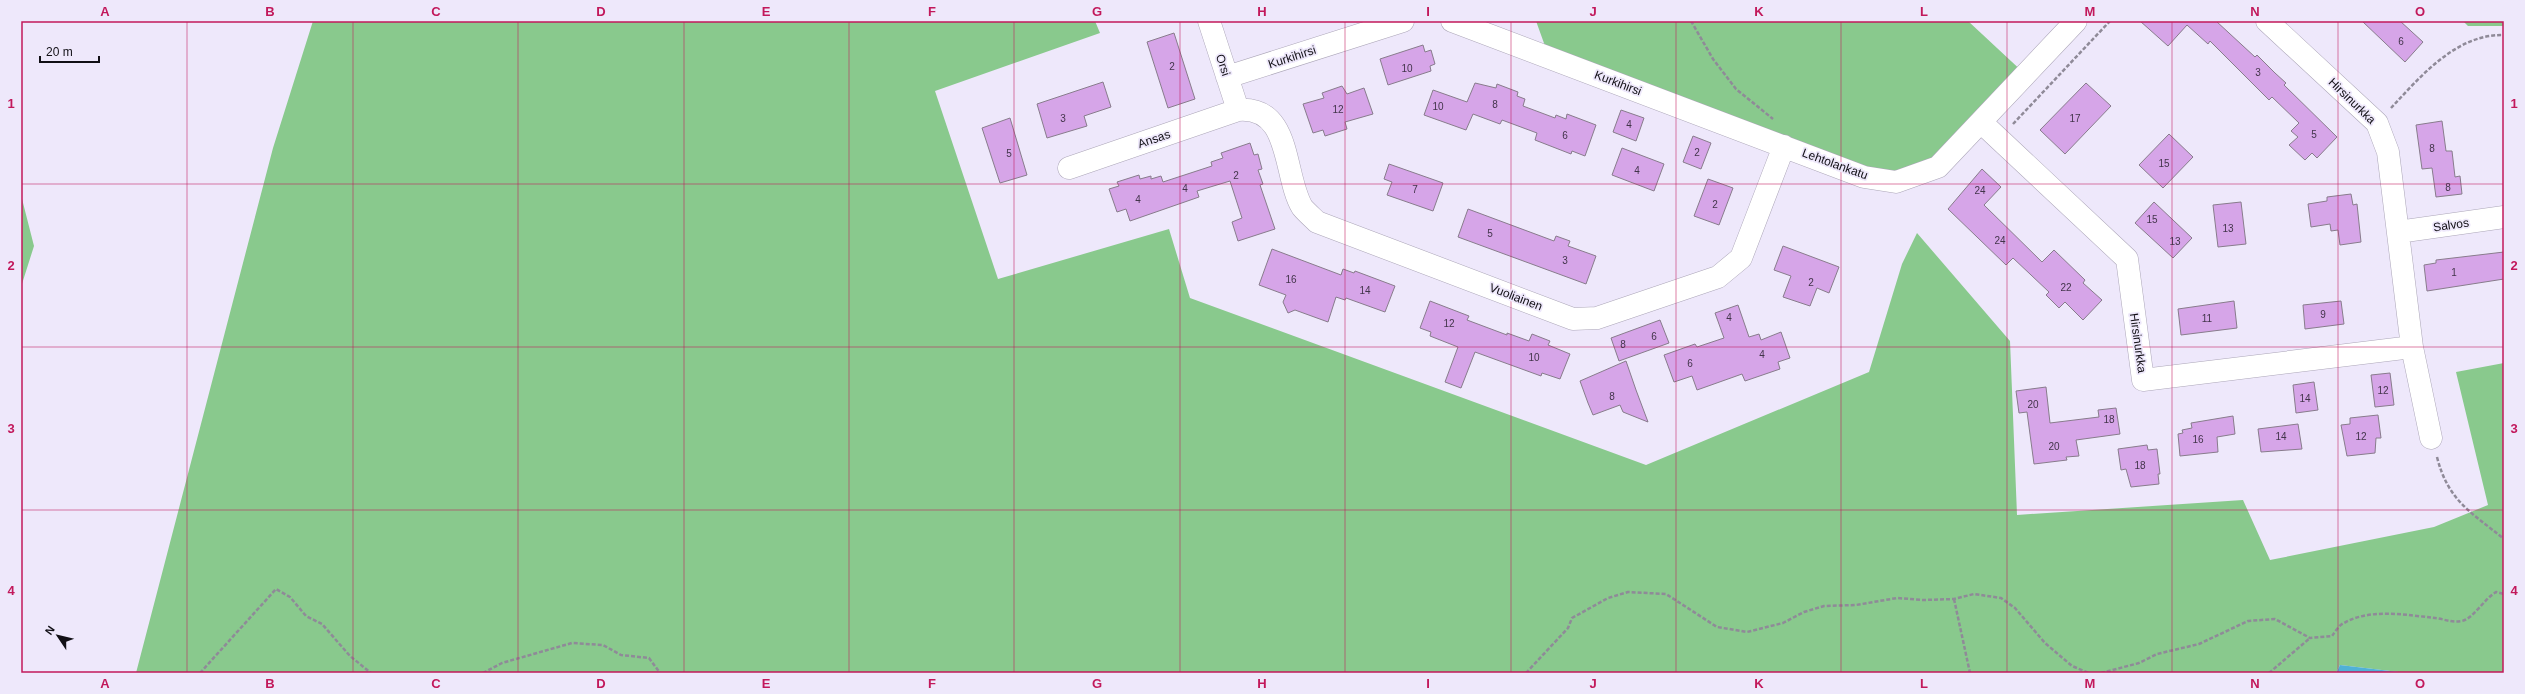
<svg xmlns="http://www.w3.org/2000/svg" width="2525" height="694" viewBox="0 0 2525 694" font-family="Arial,sans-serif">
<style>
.forest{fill:#89c98d}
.water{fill:#4fb1d7}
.building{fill:#d6a5e8;stroke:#887c8c}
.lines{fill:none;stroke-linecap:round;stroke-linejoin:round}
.street-casing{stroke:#aca6b8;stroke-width:23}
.path{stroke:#8f8a98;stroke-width:2.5;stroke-dasharray:4 2;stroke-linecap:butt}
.street{stroke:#fff;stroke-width:22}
.grid{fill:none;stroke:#c2185b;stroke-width:1;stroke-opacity:0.55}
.labels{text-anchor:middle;stroke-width:3.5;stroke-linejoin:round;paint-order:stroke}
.number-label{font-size:10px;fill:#42344a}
.street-label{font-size:12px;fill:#110f15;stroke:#eee8fb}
.neatline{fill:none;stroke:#c2185b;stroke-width:1.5}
.grid-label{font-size:13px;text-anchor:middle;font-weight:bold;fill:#c2185b}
</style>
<rect width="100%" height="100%" fill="#eee8fb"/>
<path class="forest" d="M313 21H1095L1100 33 935 91 998 279 1169 229 1190 298 1646 465 1869 372 1902 264 1917 233 2010 341 2017 515 2243 500 2270 560 2434 527 2488 505 2456 372 2504 363V673H2407L2340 665 2336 673H136L273 148Z
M1536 21H1968L2026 75 1938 167 1896 182 1549 57Z
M2463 21H2504V26H2468Z
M21 195 34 246 21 287Z"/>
<path class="water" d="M2340 665 2407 673H2336Z"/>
<path class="building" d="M2140 21H2216L2255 57 2257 55 2275 73 2286 83 2284 85 2337 137 2317 158 2312 153 2305 160 2289 145 2298 137 2291 131 2299 123 2272 97 2269 100 2210 41 2208 44 2187 25 2168 46Z
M2362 21H2400L2423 42 2405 62Z
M1174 33 1195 99 1168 108 1147 42Z
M1423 45 1425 52 1431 50 1435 64 1430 66 1431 71 1388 85 1380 59Z
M1103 82 1111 107 1084 116 1087 126 1047 138 1037 104Z
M1475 83 1496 88 1497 84 1518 92 1517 96 1525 99 1523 106 1555 118 1556 115 1566 119 1567 114 1596 125 1585 156 1572 151 1571 154 1535 140 1537 133 1502 120 1500 124 1473 114 1466 130 1424 115 1433 90 1467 102Z
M2086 83 2111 106 2065 154 2040 130Z
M1342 86 1347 94 1364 88 1373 114 1345 122 1347 129 1325 136 1323 130 1313 133 1303 104 1324 98 1322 93Z
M1621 110 1644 118 1636 141 1613 132Z
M1010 118 1027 175 1000 183 982 128Z
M2442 121 2446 151H2452L2455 177 2460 176 2462 194 2436 197 2432 168 2422 169 2416 125Z
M2169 134 2193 157 2163 188 2139 165Z
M1693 136 1711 143 1701 169 1683 162Z
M1250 143 1254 155 1258 154 1262 169 1258 170 1263 184 1260 185 1275 229 1238 241 1232 222 1242 218 1230 181 1197 191 1199 197 1130 221 1126 209 1117 212 1109 189 1119 186 1117 182 1139 175 1140 179 1151 176V179L1161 176 1163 182 1212 166 1211 162 1223 158 1221 153Z
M1622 148 1664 164 1654 191 1612 175Z
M1389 164 1443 183 1433 211 1387 195 1392 182 1384 179Z
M1982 169 2001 187 1984 205 2042 262 2054 250 2085 280 2083 283 2102 300 2083 320 2065 302 2059 308 2046 295 2049 292 2013 258 2006 265 1948 209Z
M1708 179 1733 188 1719 225 1694 216Z
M2351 194 2353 205 2357 204 2361 242 2340 245 2338 230 2331 231 2330 224 2311 227 2308 204 2327 201V197Z
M2154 202 2192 238 2173 258 2135 223Z
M2241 202 2246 244 2218 247 2213 205Z
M1468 209 1554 241 1556 236 1570 241 1568 246 1596 256 1586 284 1458 237Z
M1783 246 1839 267 1829 293 1817 288 1810 306 1783 297 1791 276 1774 270Z
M1272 249 1341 275 1343 269 1354 273 1355 271 1395 286 1385 312 1346 298 1345 300 1336 297 1328 322 1295 310 1288 313 1283 302 1286 295 1259 285Z
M2504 252V279L2427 291 2424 265 2436 263V260Z
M1430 301 1469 316 1467 320 1507 335V333L1529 341 1532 334 1550 341 1548 345 1570 354 1560 379 1542 373 1541 376 1475 352 1461 388 1445 382 1458 347 1430 336 1431 332 1420 328Z
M2234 301 2237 328 2181 335 2178 309Z
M2341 301 2344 324 2305 329 2303 305Z
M1738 305 1749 337 1759 334 1761 340 1781 332 1790 358 1778 362 1780 369 1745 381 1742 374 1697 390 1692 376 1674 382 1664 355 1695 344 1697 347 1724 338 1715 313Z
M1660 320 1669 343 1619 361 1611 338Z
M1626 361 1636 390 1648 422 1623 412 1620 405 1593 415 1588 403 1580 381Z
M2390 373 2394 405 2375 407 2371 375Z
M2314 382 2318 410 2296 413 2293 385Z
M2046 387 2050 423 2099 417 2098 410 2116 408 2120 434 2076 440 2079 456 2066 457 2067 460 2034 464 2027 412 2019 413 2016 391Z
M2378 415 2381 438H2376L2375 453 2347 456 2341 425 2350 424V418Z
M2233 416 2235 434 2217 437 2218 452 2180 456 2178 434 2183 433 2182 430 2192 428 2191 423Z
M2298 424 2302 449 2261 452 2258 429Z
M2147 445 2148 450 2157 449 2160 474H2158L2159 484 2131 487 2126 469 2121 470 2118 449Z"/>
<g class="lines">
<g class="street-casing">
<path id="street" d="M1209 21 1238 110
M1452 21 1864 177 1896 182 1938 167 2076 21
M2267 21 2377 123 2388 152 2412 347 2431 438
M1227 77 1403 21
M1982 123 2127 259 2143 380 2412 347
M1069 168 1238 110C1292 105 1283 175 1302 207 1306 212 1313 218 1317 222L1573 319 1597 318 1718 277 1741 258 1784 146
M2398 232 2504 217"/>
</g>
<path class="path" d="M1691 21 1713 59 1736 89 1773 119
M2391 108C2421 76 2456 34 2504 35
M2013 124 2110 21
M2437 457C2448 501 2471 512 2504 539
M1954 599 1970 673
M200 673 276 589 290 597 306 616 322 624 350 656 371 673
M483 673 502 663 572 643 603 645 621 655 649 658 660 673
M1526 673 1568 628 1572 618 1608 598 1628 592 1666 594 1717 627 1747 632 1783 623 1804 612 1824 606 1856 605 1897 598 1923 600 1954 599 1974 594 2001 598 2015 608 2045 643 2072 666 2089 673
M2101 673 2139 663 2157 654 2199 644 2248 621 2275 619 2310 638 2332 636C2335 632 2339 625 2344 623 2370 608 2407 615 2435 618 2444 619 2452 623 2462 621 2474 618 2484 599 2496 592L2504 594
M2269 673 2310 638"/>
<use href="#street" class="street"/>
</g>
<path class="grid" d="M187 21V673M353 21V673M518 21V673M684 21V673M849 21V673M1014 21V673M1180 21V673M1345 21V673M1511 21V673M1676 21V673M1841 21V673M2007 21V673M2172 21V673M2338 21V673M21 184H2504M21 347H2504M21 510H2504"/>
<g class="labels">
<g class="number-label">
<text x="2401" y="45">6</text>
<text x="1172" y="70">2</text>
<text x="1407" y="72">10</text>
<text x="2258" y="76">3</text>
<text x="1495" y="108">8</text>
<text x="1438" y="110">10</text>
<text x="1338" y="113">12</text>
<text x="1063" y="122">3</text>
<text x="2075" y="122">17</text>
<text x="1629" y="128">4</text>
<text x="2314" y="138">5</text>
<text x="1565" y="139">6</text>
<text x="2432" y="152">8</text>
<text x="1697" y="156">2</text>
<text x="1009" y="157">5</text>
<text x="2164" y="167">15</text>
<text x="1637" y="174">4</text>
<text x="1236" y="179">2</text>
<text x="2448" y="191">8</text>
<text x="1185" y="192">4</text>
<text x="1415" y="193">7</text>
<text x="1980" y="194">24</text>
<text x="1138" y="203">4</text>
<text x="1715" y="208">2</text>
<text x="2152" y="223">15</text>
<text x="2228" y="232">13</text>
<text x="1490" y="237">5</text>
<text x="2000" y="244">24</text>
<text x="2175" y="245">13</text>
<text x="1565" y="264">3</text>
<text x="2454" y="276">1</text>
<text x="1291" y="283">16</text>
<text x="1811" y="286">2</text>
<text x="2066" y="291">22</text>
<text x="1365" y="294">14</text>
<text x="2323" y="318">9</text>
<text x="1729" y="321">4</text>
<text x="2207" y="322">11</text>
<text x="1449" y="327">12</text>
<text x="1654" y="340">6</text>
<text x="1623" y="348">8</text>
<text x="1762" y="358">4</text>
<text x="1534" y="361">10</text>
<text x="1690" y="367">6</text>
<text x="2383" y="394">12</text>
<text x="1612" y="400">8</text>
<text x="2305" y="402">14</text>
<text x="2033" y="408">20</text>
<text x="2109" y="423">18</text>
<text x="2281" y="440">14</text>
<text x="2361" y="440">12</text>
<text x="2198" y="443">16</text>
<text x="2054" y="450">20</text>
<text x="2140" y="469">18</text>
</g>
<g class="street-label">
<text transform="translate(1292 57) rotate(-18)" y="4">Kurkihirsi</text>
<text transform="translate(1223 65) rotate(72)" y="4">Orsi</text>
<text transform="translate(1618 83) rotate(21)" y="4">Kurkihirsi</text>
<text transform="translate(2352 101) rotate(44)" y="4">Hirsinurkka</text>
<text transform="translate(1154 139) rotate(-19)" y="4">Ansas</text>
<text transform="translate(1835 164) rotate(20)" y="4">Lehtolankatu</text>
<text transform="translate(2451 225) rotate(-8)" y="4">Salvos</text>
<text transform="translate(1516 297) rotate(21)" y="4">Vuoliainen</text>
<text transform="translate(2138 343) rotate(82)" y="4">Hirsinurkka</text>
</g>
</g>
<rect width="2525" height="694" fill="none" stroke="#eee8fb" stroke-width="44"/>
<g transform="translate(58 636) rotate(305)" stroke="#eee8fb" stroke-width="3" paint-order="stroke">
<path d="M0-3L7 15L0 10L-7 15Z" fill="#110f15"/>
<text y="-6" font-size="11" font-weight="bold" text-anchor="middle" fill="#110f15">N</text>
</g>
<path d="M40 56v6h59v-6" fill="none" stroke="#110f15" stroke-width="2"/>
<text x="46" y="56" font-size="12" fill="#110f15" stroke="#eee8fb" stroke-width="3" paint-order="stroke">20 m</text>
<rect x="22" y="22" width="2481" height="650" class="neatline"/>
<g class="grid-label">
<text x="105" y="16">A</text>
<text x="270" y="16">B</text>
<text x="436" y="16">C</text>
<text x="601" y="16">D</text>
<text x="766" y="16">E</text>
<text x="932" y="16">F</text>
<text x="1097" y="16">G</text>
<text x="1262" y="16">H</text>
<text x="1428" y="16">I</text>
<text x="1593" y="16">J</text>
<text x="1759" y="16">K</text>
<text x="1924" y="16">L</text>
<text x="2090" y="16">M</text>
<text x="2255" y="16">N</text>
<text x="2420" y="16">O</text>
<text x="11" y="108">1</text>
<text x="2514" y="108">1</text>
<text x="11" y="270">2</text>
<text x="2514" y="270">2</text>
<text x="11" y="433">3</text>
<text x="2514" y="433">3</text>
<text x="11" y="595">4</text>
<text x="2514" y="595">4</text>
<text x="105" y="688">A</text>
<text x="270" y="688">B</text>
<text x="436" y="688">C</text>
<text x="601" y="688">D</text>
<text x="766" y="688">E</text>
<text x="932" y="688">F</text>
<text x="1097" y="688">G</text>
<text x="1262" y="688">H</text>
<text x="1428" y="688">I</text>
<text x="1593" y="688">J</text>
<text x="1759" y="688">K</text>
<text x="1924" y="688">L</text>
<text x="2090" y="688">M</text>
<text x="2255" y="688">N</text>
<text x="2420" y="688">O</text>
</g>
</svg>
